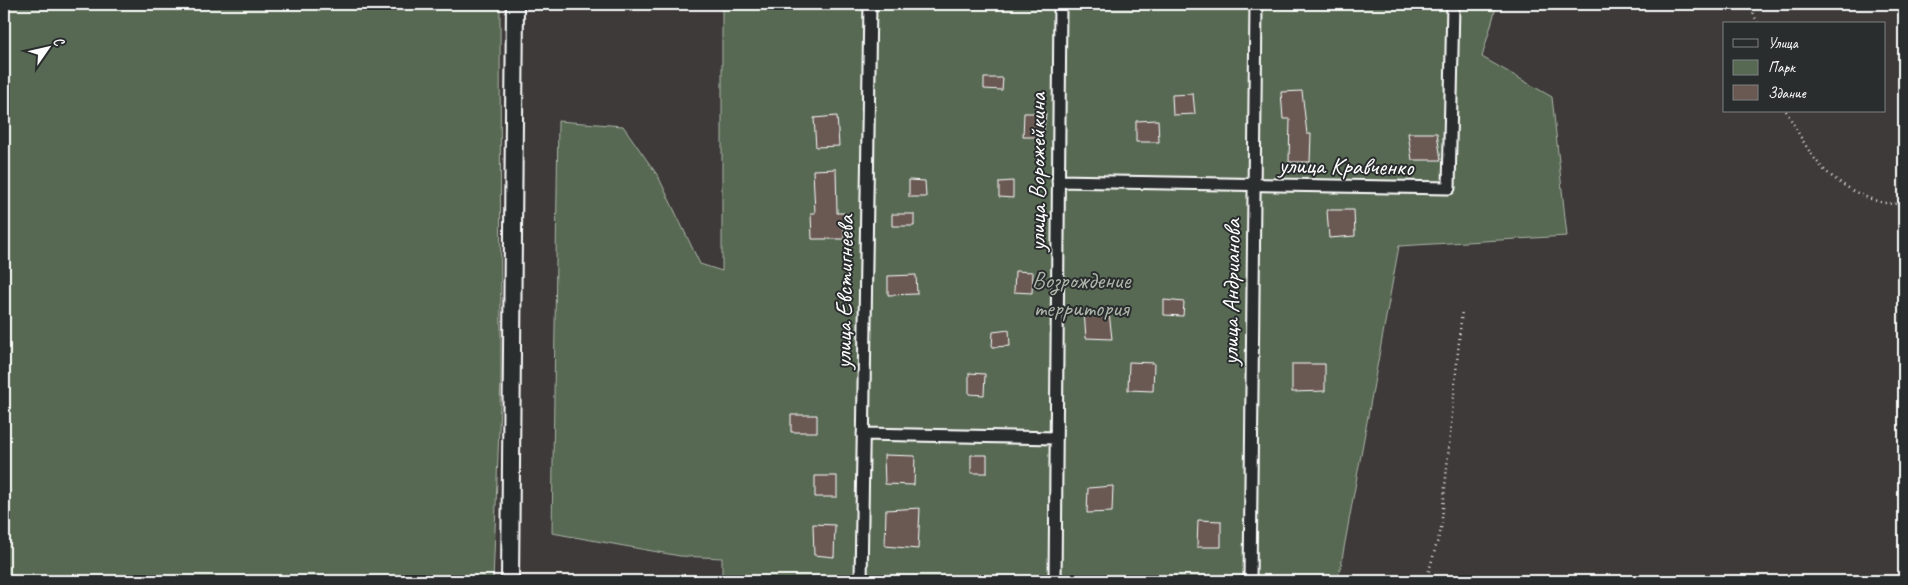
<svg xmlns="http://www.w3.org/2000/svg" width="1908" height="585" viewBox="0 0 1908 585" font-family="Caveat,sans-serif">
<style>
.green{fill:#586953;stroke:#acb4a9}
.building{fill:#6a5853;stroke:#fff}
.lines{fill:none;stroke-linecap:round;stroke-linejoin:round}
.minor-casing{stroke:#fff;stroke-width:15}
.secondary-casing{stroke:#fff;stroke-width:20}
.path{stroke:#fff;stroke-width:2.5;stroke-dasharray:1 4;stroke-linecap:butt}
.minor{stroke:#2a2d2e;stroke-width:11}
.secondary{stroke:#2a2d2e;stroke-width:16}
.labels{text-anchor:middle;stroke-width:4;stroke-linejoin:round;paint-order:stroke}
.street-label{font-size:24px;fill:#fff;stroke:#2a2d2e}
.park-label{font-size:24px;fill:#acb4a9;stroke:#2a2d2e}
</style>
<rect width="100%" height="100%" fill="#3d3a39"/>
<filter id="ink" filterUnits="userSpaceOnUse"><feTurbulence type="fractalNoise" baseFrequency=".02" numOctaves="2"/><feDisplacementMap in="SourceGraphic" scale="10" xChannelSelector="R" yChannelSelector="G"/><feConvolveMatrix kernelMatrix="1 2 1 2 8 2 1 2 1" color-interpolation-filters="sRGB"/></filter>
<g filter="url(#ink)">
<path class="green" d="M4 4H500L501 379 493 581H4Z
M722 4H1497L1482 57 1552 97 1567 236 1399 246 1338 581H722V558L680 556 552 533 558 121 623 126 658 176 700 264 722 271Z"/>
<path class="building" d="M984 78H1003L1002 90 984 89Z
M1302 91 1307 134H1311L1310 162H1289L1290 119H1283L1281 92Z
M1193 94 1195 114 1173 115 1172 95Z
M1024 113H1046L1043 137H1023Z
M837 116 839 146 816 147 814 118Z
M1158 120 1159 142H1136V121Z
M1408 133H1437L1441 160H1412Z
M836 169 837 213H844V239H812L811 213H815L813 170Z
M909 180 925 181 926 197H909Z
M1013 181V198L999 197V182Z
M1327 210H1354L1355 236 1329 238Z
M892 214H914V226H892Z
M1015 271 1033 272 1032 293 1014 292Z
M916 275 917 294 888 295V276Z
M1164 300 1184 302 1183 316 1164 315Z
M1084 311 1109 312 1112 339 1086 338Z
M1009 330 1010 346 992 347 993 332Z
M1129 362 1154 363 1153 391 1128 390Z
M1292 364H1325V391L1292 392Z
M969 373 985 374 984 395 969 394Z
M791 415H817V432H791Z
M884 455 915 456 914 485 885 484Z
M971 455H987V473H971Z
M815 476H837V497H815Z
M1113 486 1112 512 1087 513 1088 488Z
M920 508 918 549 885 546 886 510Z
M1198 520 1221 521V547H1197Z
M813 524 835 525 834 557 814 555Z"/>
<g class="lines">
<g class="minor-casing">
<path id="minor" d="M1058 181 1449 188 1453 4
M863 434 1056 438
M861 581 870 4
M1055 581 1060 4
M1250 581 1256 4"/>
</g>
<g class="secondary-casing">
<path id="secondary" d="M510 581 515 4"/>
</g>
<path class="path" d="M1749 4 1758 24
M1902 4 1904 15
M1786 111C1796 128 1806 149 1819 164 1834 183 1881 211 1904 202
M1898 204 1904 210
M1426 581 1441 529 1462 310"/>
<use href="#minor" class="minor"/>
<use href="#secondary" class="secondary"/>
</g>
</g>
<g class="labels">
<g class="street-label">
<text transform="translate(1346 166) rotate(1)" y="8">улица Кравченко</text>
<text transform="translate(1037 172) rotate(-90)" y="8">улица Ворожейкина</text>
<text transform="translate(844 292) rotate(-89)" y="8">улица Евстигнеева</text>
<text transform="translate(1231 292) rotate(-89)" y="8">улица Андрианова</text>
</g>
<g class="park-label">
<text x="1081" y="288">Возрождение<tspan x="1081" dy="28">территория</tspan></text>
</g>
</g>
<rect width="1908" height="585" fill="none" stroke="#2a2d2e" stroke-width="20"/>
<rect x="10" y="10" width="1888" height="565" fill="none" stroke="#fff" stroke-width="2" filter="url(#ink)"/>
<rect x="1723" y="22" width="162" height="90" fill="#2a2d2e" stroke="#7f8182"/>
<rect x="1733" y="39" width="25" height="8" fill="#2a2d2e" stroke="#7f8182"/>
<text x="1768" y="48" font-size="15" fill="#ffffff">Улица</text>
<rect x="1733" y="60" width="25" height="15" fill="#586953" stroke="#7f8182"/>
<text x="1768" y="72" font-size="15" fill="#ffffff">Парк</text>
<rect x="1733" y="85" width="25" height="15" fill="#6a5853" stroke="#7f8182"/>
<text x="1768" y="98" font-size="15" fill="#ffffff">Здание</text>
<g transform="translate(48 48) rotate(56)" stroke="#2a2d2e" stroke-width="4" paint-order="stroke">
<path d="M0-4L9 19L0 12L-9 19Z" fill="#ffffff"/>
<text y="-8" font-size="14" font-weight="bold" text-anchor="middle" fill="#ffffff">С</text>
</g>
</svg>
